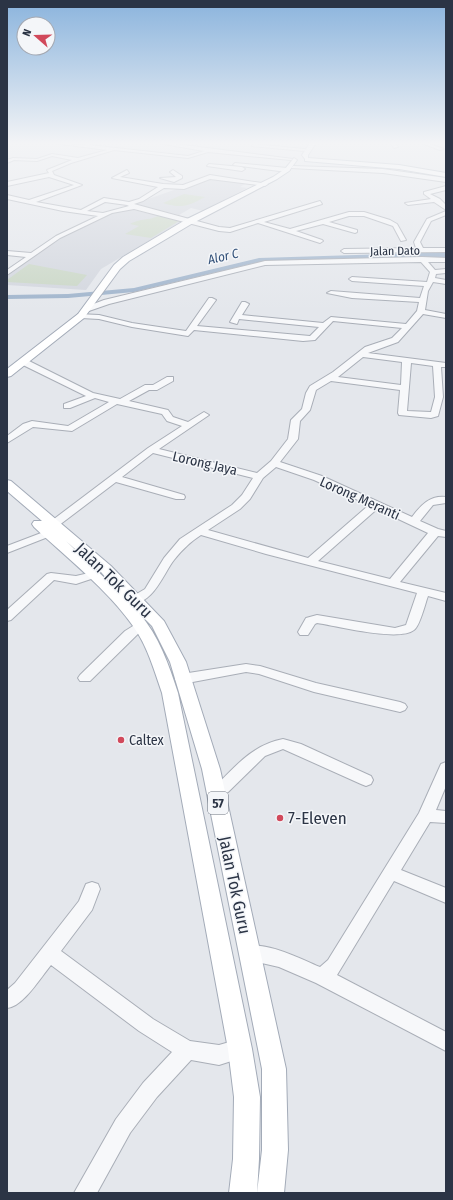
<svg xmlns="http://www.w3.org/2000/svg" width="453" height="1200" viewBox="0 0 453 1200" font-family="'Fira Sans Condensed',sans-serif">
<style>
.built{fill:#d2d6de}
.green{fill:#c9d6c5}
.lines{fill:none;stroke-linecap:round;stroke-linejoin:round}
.canal{fill:#9fb4cc;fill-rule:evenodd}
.minor-casing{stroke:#a9aeb7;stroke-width:2}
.major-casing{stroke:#a3abb8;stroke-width:2}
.minor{fill:#f7f8fa;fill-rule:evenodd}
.major{fill:#fff;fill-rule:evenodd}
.poi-dot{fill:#d1495b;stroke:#f4f6f9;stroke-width:1.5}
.labels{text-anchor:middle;stroke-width:3;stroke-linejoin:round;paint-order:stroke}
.far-street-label{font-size:12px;fill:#2b3445;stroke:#f4f6f9}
.far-water-label{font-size:13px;font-style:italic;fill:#34527a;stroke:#f4f6f9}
.shield{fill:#f4f6f9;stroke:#676e7b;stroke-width:1}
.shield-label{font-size:13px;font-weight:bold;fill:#2b3445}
.street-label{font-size:14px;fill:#2b3445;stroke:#f4f6f9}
.poi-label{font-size:14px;fill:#2b3445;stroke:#f4f6f9;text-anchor:start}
.near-street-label{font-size:17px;fill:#2b3445;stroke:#f4f6f9}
.near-poi-label{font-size:17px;fill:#2b3445;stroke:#f4f6f9;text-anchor:start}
</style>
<rect width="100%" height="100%" fill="#e4e7ec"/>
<path class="built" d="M208 178 245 184 240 187 247 188 203 211 191 208 179 215 134 204Z
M129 209 182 221 101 269 86 290 7 285V276L57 240 111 213Z"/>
<path class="green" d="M184 194 205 197C188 206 182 209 163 203Z
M160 215 179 221 151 238 125 234 139 226 130 224C143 217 147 222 160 215Z
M29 264 87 275 77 286 7 282V280Z"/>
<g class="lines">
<path class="canal" d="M421 253H446V257L259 262 134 292 68 298 7 299V295L68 294 134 288 259 258Z"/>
<g class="minor-casing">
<path id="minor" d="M53 143 83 145 93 143 89 145 188 156 204 151 158 143H168L293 159 291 160 208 152 188 158 114 150 71 163 52 171 54 175 82 185 36 202 81 210 104 198 129 202 139 199 158 187 112 178 127 170 129 173 120 177 163 184 183 185 210 175 268 184 265 186 210 179 184 189 164 188 143 201 134 204 219 227 230 228 320 201 322 204 264 222 290 229 349 212H364L390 220 397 224 406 240 401 241 393 226 364 216H349L329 222 357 230V232L355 233 323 224 296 231 322 240 323 241 320 243 258 223 230 232 219 231 134 209 112 213 60 238 7 275V270L26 257 7 255V251L31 253 56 236 98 216 63 211 7 199V195L29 200 74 185 49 177 7 186V182L49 173 47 170 72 160 52 156 37 161 14 160 7 163V160L13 158 37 159 52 154 78 158 107 150ZM105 202 127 205 129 206 103 213 87 211Z
M390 143H394L398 147 394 148Z
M421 143H427L444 149 440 150Z
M254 144 304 149 306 150 304 151 252 146Z
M235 163 287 168 290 170 287 172 233 165Z
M209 164 242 167 245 169 242 171 207 166Z
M293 166 383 169 446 178V182L383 173 291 168Z
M173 170 182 176V178L174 182 160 178 176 177 170 172Z
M446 186V190L430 194 440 199 446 205V210L434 202 408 205 405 203 431 199 424 194V192Z
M446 211V215L431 221 420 242 423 248H446V252L344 253 341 251 344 249 416 248 414 242 427 219Z
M422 257 446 258V262H428L435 270 446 269V273L436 274 435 278 446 280V284L433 282 428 291 425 310 446 314V318L423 314 398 342 368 353 446 363V367H441L443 397 438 416 431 418 399 415 398 413 400 390 331 381 316 390 310 410 300 421 298 439 280 462 322 476 412 517C421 505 430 495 446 497V503L433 505 420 521 438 529 446 531V537L438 536 400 582 446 593V601L428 596C425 604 420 626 414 630 399 642 337 626 317 623L315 624 308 635H300L298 632 306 618 317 615 395 628 406 625 417 593 266 554 201 535C190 542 182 550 174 560 163 574 152 607 130 602L128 599 145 589 164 558 180 539 232 505 242 495 253 478 153 453 122 477 184 495 185 497 184 499H176L116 482 58 526H50L49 524 50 522 148 448 182 426 167 421 162 414 117 404 72 431 33 427 7 443V436L23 424 32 421 68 426 109 402 95 398 70 408H64V404L86 396 23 365V361H29L93 393 120 399 145 385H153L167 377H173V381L157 390H149L129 401 168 410 173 417 188 422 204 412 209 415 159 449 257 473 271 461 288 439 291 420 302 409 306 393 310 386 333 372 365 347 392 338 402 328 333 321 315 340 303 341 194 330 188 336 132 327 99 319 81 318 77 316 78 314 99 315 132 323 186 331 209 298H212L216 300 197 326 310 336 319 327 239 319 237 324 230 322 242 302H245L249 304 242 315 323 323 331 317 406 324 417 311 419 302 352 298 327 293 331 291 420 298 424 286 352 281 349 279 352 277 427 282 430 272 421 262 265 265 109 304 86 312H83V308L104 300 265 261ZM363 357 402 362 401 385 338 377ZM411 363 433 366 435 397 431 412 407 411ZM276 467 314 480 369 505 308 558 208 530 240 509 250 499 263 478ZM377 509 428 533 390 579 318 561Z
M49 530 53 531 54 533 53 535 7 553V546Z
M93 572 97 573 99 575 97 577 76 584 54 580 11 620 7 621V610L47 574 51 573 76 576Z
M141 621 145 622 147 625 90 681H80L78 678 80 675 125 631Z
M246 664 260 666 316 683 400 702 405 704 407 707 405 710 400 712 314 692 259 674 246 672 182 684 177 682 175 679 177 676 182 674Z
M283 739 301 744 371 776 373 780 371 784 366 786 361 784 283 749 265 756 221 799 216 801 211 799 208 795 211 791C233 769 251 745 283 739Z
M446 762V786L436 810 446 811V823L430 822 401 870 446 888V903L394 881 337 975 446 1032V1051L316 983 279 967 244 959 241 953 244 947C264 940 301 959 320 967L328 960 419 813 441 764Z
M92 882 98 884 100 889 92 910 61 951 153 1019 190 1041 219 1045 240 1039 247 1042 250 1049 247 1056 219 1065 191 1060 157 1097 130 1133 97 1193H74L116 1119 143 1083 172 1052 139 1031 51 965C41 977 23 1007 7 1008V990L15 983 79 901 86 884Z"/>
</g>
<g class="major-casing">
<path id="major" d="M310 143H316L308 155V158L399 165 446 173V177L399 169 305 161V159L302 155Z
M294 158 297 160 289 171 277 179 193 223 129 261 120 269 84 318 11 376 7 377V369L78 314 114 265 123 257 187 219 273 177 285 169Z
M7 480 11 481 111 566 164 621 186 662 220 769 286 1069 288 1150 284 1193H229L233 1159 234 1097 228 1049 162 693C154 670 147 645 133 626 108 590 66 557 34 527L32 524 34 521H42L7 491ZM66 541 101 572 114 587ZM139 613 152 626 170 662 202 769 262 1069V1150L257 1193 259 1159 260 1097 252 1049 178 693C169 665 159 636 139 613Z"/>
</g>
<use href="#minor" class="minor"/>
<use href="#major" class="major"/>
</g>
<linearGradient id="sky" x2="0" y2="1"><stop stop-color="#8bb4dd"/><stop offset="0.46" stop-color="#f3f4f6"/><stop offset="1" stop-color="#f3f4f6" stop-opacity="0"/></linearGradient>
<rect width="453" height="311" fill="url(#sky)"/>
<g class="poi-dot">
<circle cx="121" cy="740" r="4"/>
<circle cx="280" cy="818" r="4"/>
</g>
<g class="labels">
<g class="far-street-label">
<text transform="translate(395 251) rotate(-1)" y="4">Jalan Dato</text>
</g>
<g class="far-water-label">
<text transform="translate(223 256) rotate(-13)" y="5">Alor C</text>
</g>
<rect class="shield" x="208" y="792" width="20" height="22" rx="3"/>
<g class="shield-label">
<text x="218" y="808">57</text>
</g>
<g class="street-label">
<text transform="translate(205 463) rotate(13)" y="5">Lorong Jaya</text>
<text transform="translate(360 498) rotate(24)" y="5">Lorong Meranti</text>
</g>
<g class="poi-label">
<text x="129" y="745">Caltex</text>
</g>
<g class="near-street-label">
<text transform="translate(114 580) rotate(44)" y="6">Jalan Tok Guru</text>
<text transform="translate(235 885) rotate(78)" y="6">Jalan Tok Guru</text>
</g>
<g class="near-poi-label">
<text x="288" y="824">7-Eleven</text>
</g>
</g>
<rect width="453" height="1200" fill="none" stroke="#2b3445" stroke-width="16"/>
<g transform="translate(36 36) rotate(290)"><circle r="19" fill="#f4f6f9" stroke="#a4a8b1"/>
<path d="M0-3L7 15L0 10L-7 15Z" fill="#d1495b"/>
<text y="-6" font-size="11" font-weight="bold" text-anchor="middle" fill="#2b3445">N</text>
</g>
</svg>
